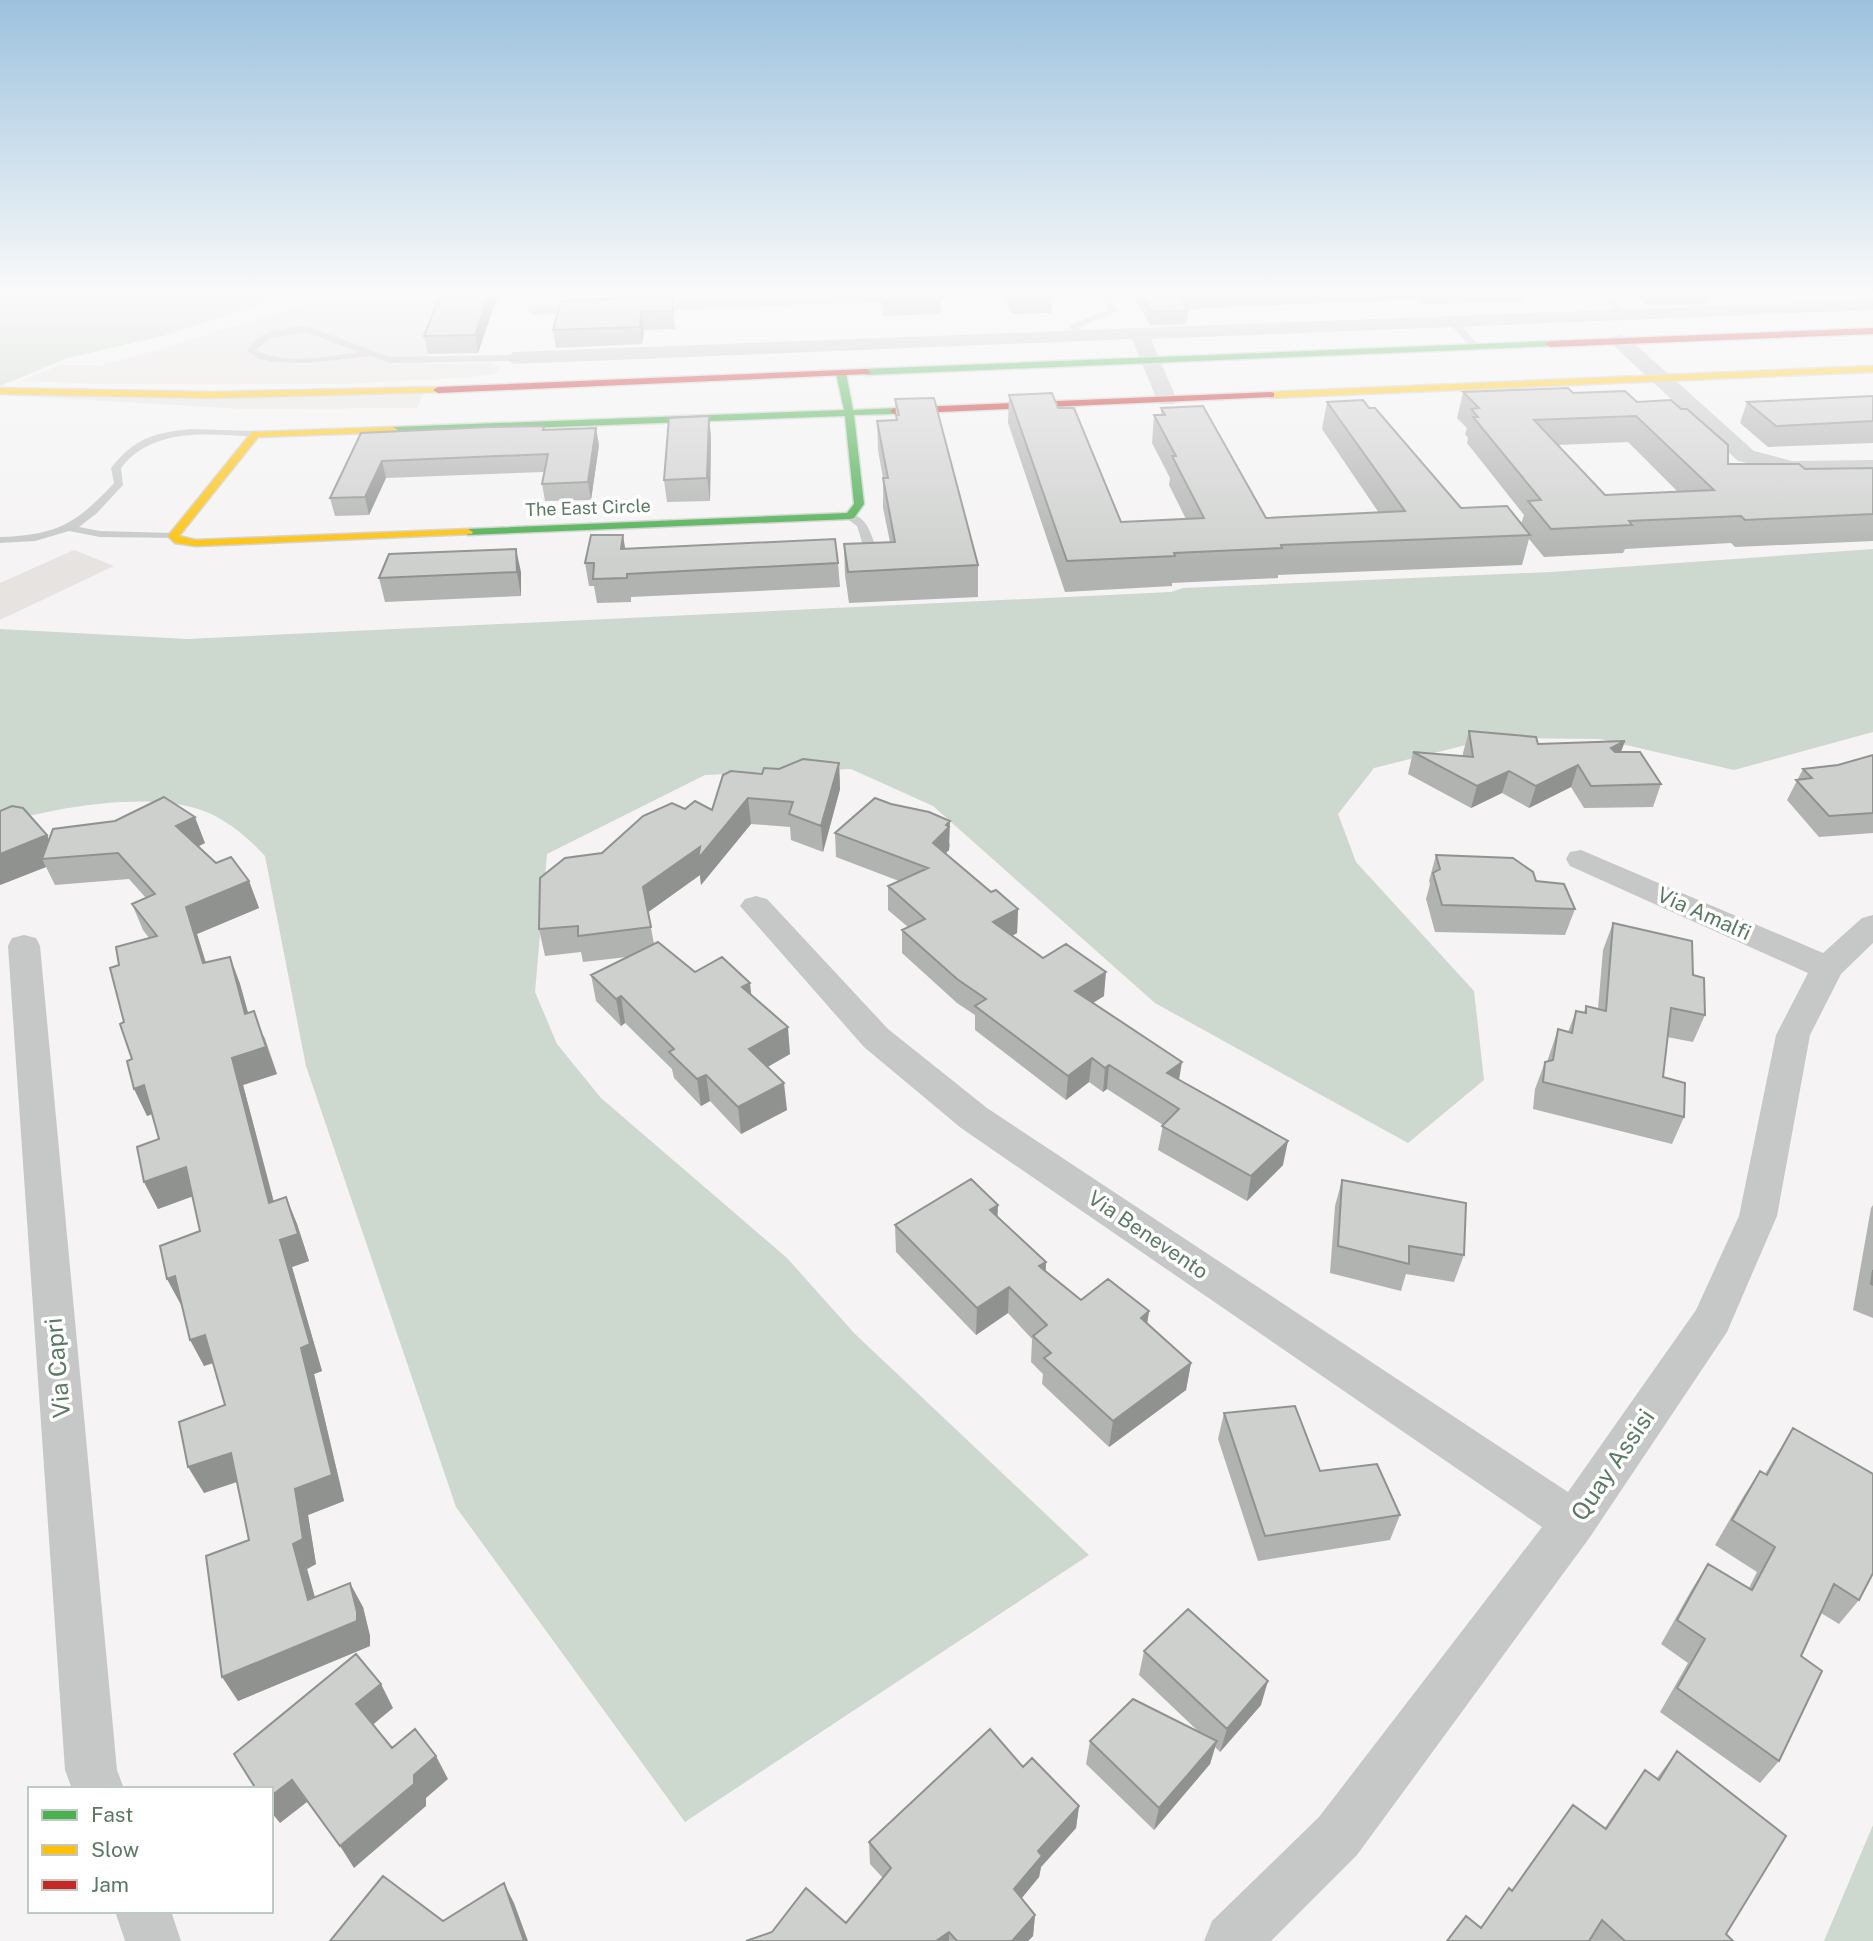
<svg xmlns="http://www.w3.org/2000/svg" width="1873" height="1941" viewBox="0 0 1873 1941" font-family="'Public Sans',sans-serif">
<style>
.green{fill:#e7e3e1}
.water{fill:#cdd8ce}
.lines{fill:none;stroke-linecap:round;stroke-linejoin:round}
.fast-casing{stroke:#cfd0cf;stroke-width:3}
.slow-casing{stroke:#cfd0cf;stroke-width:3}
.jam-casing{stroke:#cfd0cf;stroke-width:3}
.lane{fill:#c5c8c6;fill-rule:evenodd}
.street{fill:#c5c8c6;fill-rule:evenodd}
.fast{fill:#4caf50;fill-rule:evenodd}
.slow{fill:#ffc107;fill-rule:evenodd}
.jam{fill:#c62828;fill-rule:evenodd}
.wall{fill:#b1b3b1;fill-rule:evenodd}
.shaded-wall{fill:#909290}
.building{fill:#ced0ce;stroke:#909290;stroke-width:2;fill-rule:evenodd}
.labels{text-anchor:middle;stroke-width:7;stroke-linejoin:round;paint-order:stroke}
.far-street-label{font-size:18px;fill:#5a7a63;stroke:#fff}
.street-label{font-size:21px;fill:#5a7a63;stroke:#fff}
.near-street-label{font-size:24px;fill:#5a7a63;stroke:#fff}
</style>
<rect width="100%" height="100%" fill="#f5f3f4"/>
<path class="green" d="M321 291H452L425 364 491 363 501 367 494 374 460 378 340 384H101L21 381 60 365H100L137 356 307 304Z
M423 394 417 408H404L243 409 0 395Z
M74 550 114 566 0 620V583Z"/>
<path class="water" d="M0 291H301L167 335 68 358 0 386Z
M1873 549V732L1734 770 1600 739 1494 738 1374 768 1338 814 1356 862 1474 991 1484 1080 1408 1143 1155 1003 933 806 851 769 705 775 547 854 535 992 557 1044 601 1098 787 1258 855 1334 1089 1555 685 1822 456 1507 306 1066 265 856C247 837 227 819 201 810 144 791 57 808 0 823V629L187 639 1171 592 1183 588 1551 572Z
M1873 1825V1941H1824Z"/>
<g class="lines">
<g class="fast-casing">
<path id="fast" d="M1550 341 1553 342V346L866 375 861 372 866 369Z
M841 370 846 373 853 410 895 408 900 411 895 414 854 415 864 504 854 518 850 519 468 535 463 532 468 529 847 513 854 504 845 416 393 433 388 430 393 427 844 410 836 373Z"/>
</g>
<g class="slow-casing">
<path id="slow" d="M1873 366V372L1271 398 1266 395 1271 392Z
M438 387 441 388V392L211 398 0 394V388L211 392Z
M393 427 398 430 396 432 258 437 179 536 196 540 468 529 473 532 472 534 196 546 175 543 168 536 252 432Z"/>
</g>
<g class="jam-casing">
<path id="jam" d="M1873 328V334L1550 347 1546 344 1550 341Z
M866 369 871 372 869 374 438 393 433 390 438 387Z
M1271 392 1274 393V397L895 414 890 411 895 408Z"/>
</g>
<path class="lane" d="M1101 291H1109L1117 311 1079 327 1081 336 1074 338 1070 325 1108 310Z
M1594 291H1603L1630 314 1623 316Z
M1449 319H1455L1479 345V349H1473L1449 323Z
M306 326 390 357 514 355 518 358 514 361 389 363 371 356 308 363 276 362 259 359 247 351C258 330 284 328 306 326ZM305 332 360 352C327 356 287 366 256 350L270 338Z
M191 429 255 431 260 434 255 437C208 434 153 427 121 468L123 485 97 513 79 527 100 531 173 533 178 536 177 538 100 537 69 531 35 541 0 543V537C57 535 76 524 114 483L111 468C135 438 153 433 191 429Z
M846 514C870 512 874 545 880 562L878 564 868 562 857 526 846 518Z"/>
<path class="street" d="M888 291H1038L1029 296 534 315 525 310 534 305Z
M1873 300V310L1151 339 1177 400 1174 404H1160L1157 400 1132 339 514 364 505 358 514 352Z
M1620 335 1627 337 1754 451 1792 461 1873 460V472L1792 474 1738 461 1613 345 1611 341 1613 337Z
M1581 850 1823 953 1862 918 1873 915V943L1841 974 1810 1035 1777 1216 1727 1332 1590 1537 1357 1855 1271 1941H1204L1212 1921 1319 1817 1542 1527 961 1128 864 1047 740 906 745 899 756 896 767 899 888 1029 987 1108 1568 1492 1696 1310 1739 1216 1776 1035 1808 973 1570 866 1566 859 1570 852Z
M24 935 36 938 40 946 117 1770 124 1789H72L65 1770 8 946 12 938Z
M115 1911H171L181 1941H125Z"/>
<use href="#fast" class="fast"/>
<use href="#slow" class="slow"/>
<use href="#jam" class="jam"/>
</g>
<path class="wall" d="M442 291H507L496 300 478 353 428 354 424 336Z
M619 291H728L727 294 672 297 675 329 644 330 642 344 556 348 553 330 620 298Z
M881 291 941 300V314L883 316Z
M1007 291H1049L1052 300V313L1011 314 1006 299Z
M1128 291H1524L1521 302 1423 304 1417 299 1187 309 1188 310 1187 324 1150 325 1136 301H1133Z
M1629 291H1712L1708 304 1648 306Z
M1463 392 1573 393 1637 402 1728 464 1805 469 1873 468V541L1735 547 1731 543 1625 549 1623 553 1544 557 1529 539 1522 565 1278 575V578L1172 583V586L1065 592 1008 423 1009 395 1058 408 1121 522 1186 519 1169 485 1170 478 1152 443 1154 415H1161V408L1266 518 1379 513 1322 429 1327 402 1369 408 1461 508 1521 524 1524 515 1467 443 1468 438 1465 434 1467 428 1457 418ZM1628 442 1678 492 1605 495 1558 445Z
M1873 396V443L1768 447 1740 423 1747 402Z
M895 399 978 565V597L849 603 845 575 844 544 890 542 883 508V478L878 450 877 421 896 420Z
M709 416 711 438 710 501 667 502 664 480Z
M544 426 545 430 599 445 591 500 545 501 542 484 544 472 386 478 369 515 335 516 330 498 361 433Z
M625 549 838 563 840 587 631 597V602L597 603 594 586H589L585 563Z
M521 572V596L385 602 379 578Z
M1469 731 1538 744 1621 752 1661 784 1653 807 1584 808 1571 787 1529 808 1502 793 1471 808 1408 774 1413 752 1463 756V753Z
M1873 755V833L1819 837 1787 800 1803 769 1838 765Z
M839 763 840 789 823 852 791 840 790 827 751 824 701 885 700 875 648 912 654 944 695 972 751 994 790 1054 767 1067 787 1110 741 1134 710 1101 701 1106 674 1078 672 1069 625 1023 621 1026 596 1001 591 975 627 957 583 962 581 952 545 956 539 929 602 853 685 809 712 810 762 774 779 769Z
M891 804 950 844 949 850 945 854 991 892 1018 909 1017 933 1012 936 1043 958 1104 996 1093 1003 1179 1080 1283 1165 1247 1201 1158 1150 1163 1125 1107 1089 1103 1092 1089 1082 1066 1100 975 1030V1015L957 1003 902 953V930L908 927 888 910V886L899 881 836 857 835 833Z
M47 835 49 839 205 843 198 846 216 863 249 881 259 908 197 934 206 963 230 957 240 984 248 1013 265 1038 277 1074 243 1085 274 1202 286 1197 297 1224 309 1261 292 1267 322 1371 314 1374 344 1501 308 1515 316 1564 307 1569 315 1597 363 1607 370 1636V1646L238 1701 249 1540 237 1481 204 1493 225 1405 213 1363 204 1366 181 1305 200 1231 193 1196 158 1209 144 1182 159 1139 152 1114 147 1116 132 1059 124 1022 119 965 149 938 143 930 132 904 146 898 129 879 55 885 46 867 0 885Z
M1436 855 1536 881 1575 909 1565 935 1435 932 1426 899 1430 884 1429 881Z
M1613 923 1693 975 1705 1015 1693 1042 1667 1037 1663 1077 1684 1117 1672 1144 1533 1109 1535 1089 1545 1062H1547L1558 1029 1568 1032 1576 1011 1584 1012 1586 1006 1598 1009 1603 950Z
M1342 1180 1464 1255 1454 1282 1406 1274 1401 1291 1330 1273 1335 1206Z
M1873 1205V1318L1853 1310 1871 1208Z
M998 1218 1046 1262V1272L1081 1300 1149 1311 1147 1324 1191 1363 1186 1390 1109 1447 1042 1384 1043 1374 1031 1362 1032 1339 1008 1313 976 1335 896 1252 895 1225Z
M1224 1413 1320 1471 1400 1515 1390 1540 1258 1561 1218 1439Z
M1793 1428 1859 1600 1839 1624 1821 1613 1801 1656 1779 1761 1760 1783 1660 1712 1688 1663 1661 1644 1692 1589 1708 1564 1749 1588 1757 1572 1715 1545 1743 1497 1760 1471 1765 1474Z
M1144 1651 1261 1705 1220 1752 1215 1747 1210 1764 1154 1830 1086 1764 1090 1741 1199 1732 1139 1675Z
M1677 1751 1726 1934 1733 1941H1447L1481 1928 1512 1891 1604 1829 1629 1792 1645 1770 1657 1778Z
M1023 1767 1079 1806 1076 1828 1041 1867 1039 1877 1021 1899 1035 1915 1033 1936 1028 1941H746L846 1923 883 1878 870 1864 869 1842Z"/>
<path class="shaded-wall" d="M490 291H507L496 300 478 353 475 335Z
M641 312 644 330 642 344 640 327Z
M709 416 711 438 710 501 707 478Z
M596 428 599 445 591 500 588 482Z
M382 461 386 478 369 515 365 497Z
M623 535 627 559 621 549Z
M516 549 521 572V596L517 572Z
M1625 741 1617 763 1611 748Z
M839 763 840 789 823 852 821 826Z
M1578 765 1571 787 1529 808 1536 786Z
M1509 771 1502 793 1471 808 1477 786Z
M748 798 751 824 701 885 700 875 647 913 643 887Z
M195 817 205 843 187 852 176 826Z
M950 821 949 850 933 866V843L946 825Z
M47 835 58 858 42 859 46 867 0 885V854Z
M249 881 259 908 197 934 214 990 203 963 186 907Z
M1018 909 1017 933 993 946V922Z
M230 957 240 984 256 1041 245 1014Z
M1106 972 1104 996 1073 1015 1075 991Z
M750 983 753 1010 742 987Z
M621 996 625 1023 621 1026 616 999Z
M254 1011 277 1074 243 1085 281 1230 269 1203 232 1058Z
M788 1027 790 1054 752 1076 749 1049Z
M1092 1058 1089 1082 1066 1100 1068 1076Z
M1182 1062 1178 1086 1167 1073Z
M1109 1065 1107 1089 1103 1092 1105 1068Z
M706 1075 710 1101 701 1106 697 1079Z
M784 1083 787 1110 741 1134 738 1107Z
M144 1085 157 1112 147 1116 134 1089Z
M1288 1141 1283 1165 1247 1201 1251 1176Z
M186 1167 199 1194 158 1209 144 1182Z
M286 1197 297 1224 309 1261 292 1267 322 1371 314 1374 344 1501 308 1515 316 1564 307 1569 322 1624 308 1600 293 1544 295 1489 280 1240Z
M998 1205 997 1232 990 1210Z
M1046 1262 1044 1289 1039 1266Z
M175 1276 189 1302 181 1305 167 1279Z
M1009 1287 1008 1313 976 1335 977 1308Z
M1149 1311 1145 1337 1141 1318Z
M205 1335 219 1361 204 1366 190 1340Z
M1191 1363 1186 1390 1109 1447 1113 1421Z
M231 1453 246 1479 204 1493 188 1467Z
M350 1583 363 1607 370 1636V1646L238 1701 222 1677Z
M1268 1681 1261 1705 1220 1752 1227 1729Z
M381 1684 393 1708 370 1727 356 1704Z
M1217 1741 1210 1764 1154 1830 1159 1808Z
M436 1756 448 1779 426 1798V1806L354 1868 340 1846 414 1775Z
M292 1780 307 1802 280 1823 271 1812V1796Z
M1079 1806 1076 1828 1041 1867 1039 1877 1012 1910 1014 1889 1038 1851Z
M504 1883 514 1903 528 1941H524Z
M1035 1915 1033 1936 1028 1941H1012Z
M949 1932V1941H936Z"/>
<path class="building" d="M442 291H490L475 335 424 336Z
M881 291H939L941 300 882 302Z
M1008 291H1049L1052 300 1011 301Z
M1139 291H1296L1180 296 1188 310 1151 312Z
M672 295 673 311 641 312 640 327 553 330 561 301Z
M1568 388 1573 393 1625 391 1637 402 1671 400 1681 409H1687L1728 445V464H1799L1805 469 1873 468V514L1745 520 1741 516 1629 521 1632 525 1551 529 1528 501 1541 500 1473 417H1478L1471 409 1479 408 1463 392ZM1636 416 1714 490 1605 495 1534 420Z
M1052 393 1058 408H1074L1121 522 1204 518 1172 456H1176L1154 415H1165L1161 408 1203 406 1266 518 1405 511 1327 402 1363 400 1369 408H1375L1461 508 1507 506 1530 535 1281 545 1282 548 1174 553 1175 556 1067 561 1009 395Z
M1873 396V421L1776 426 1747 402Z
M934 398 978 565 848 572 844 544 895 542 883 478H888L877 421 897 420 896 415H899L895 399Z
M709 416 707 478 664 480 669 418Z
M544 426 543 430 596 428 588 482 542 484 548 454 382 461 365 497 330 498 361 433 490 427Z
M591 535H623L621 549 835 539 838 563 627 574V578L593 579 594 563H585Z
M516 549 517 572 379 578 389 554Z
M1469 731 1536 737 1538 744 1625 741 1611 748 1615 752H1640L1661 784 1591 786 1578 765 1536 786 1509 771 1477 786 1413 752 1473 757Z
M1873 755V813L1829 816 1796 780 1812 778 1803 769 1838 765Z
M803 759 839 763 821 826 789 814 793 802 748 798 698 859 700 847 643 887 651 927 578 936V926L539 929 540 878 565 858 602 853 643 816 672 803 685 809 695 801 712 810 723 775 731 771 762 774 764 768 779 769Z
M164 797 195 817 176 826 216 863 231 857 249 881 186 907 203 963 230 957 245 1014 254 1011 266 1047 232 1058 269 1203 286 1197 298 1234 280 1240 310 1344 301 1348 332 1475 295 1489 303 1539 293 1544 308 1600 350 1583 357 1612V1621L222 1677 206 1556 249 1540 231 1453 188 1467 179 1422 225 1405 205 1335 190 1340 175 1276 167 1279 160 1246 200 1231 186 1167 144 1182 137 1147 159 1139 144 1085 134 1089 127 1061 132 1059 120 1024 124 1022 110 968 119 965 116 947 157 936 132 904 155 894 118 853 42 859 53 829 115 821Z
M875 798 891 804 929 812 950 821 946 825 949 827 933 843 991 892 996 890 1018 909 993 922 1043 958 1066 944 1106 972 1075 991 1182 1062 1167 1073 1288 1141 1251 1176 1162 1126 1179 1109 1109 1065 1105 1068 1092 1058 1068 1076 975 1006 986 999 957 979 902 930 925 919 888 886 928 868 835 833Z
M12 806 23 808 47 835 0 854V811Z
M1436 855 1513 858 1533 872 1536 881 1564 884 1575 909 1442 905 1433 873 1440 869Z
M1613 923 1692 941 1693 975 1704 978 1705 1015 1671 1008 1663 1077 1685 1083 1684 1117 1543 1082 1545 1062 1553 1060 1558 1029 1572 1033 1576 1011 1586 1013V1006L1606 1011Z
M658 942 695 972 722 957 750 983 742 987 788 1027 749 1049 784 1083 738 1107 706 1075 697 1079 669 1052 674 1049 621 996 616 999 591 975Z
M971 1179 998 1205 990 1210 1046 1262 1039 1266 1081 1300 1108 1279 1149 1311 1141 1318 1191 1363 1113 1421 1044 1358 1051 1353 1033 1336 1047 1325 1009 1287 977 1308 895 1225Z
M1342 1180 1466 1203 1464 1255 1409 1246V1264L1338 1246Z
M1873 1270V1285L1871 1284Z
M1295 1406 1320 1471 1377 1464 1400 1515 1265 1536 1224 1413Z
M1793 1428 1873 1474V1573L1859 1600 1834 1584 1801 1656 1822 1671 1779 1761 1677 1688 1705 1639 1677 1620 1708 1564 1752 1590 1775 1547 1732 1520 1760 1471 1767 1475Z
M1188 1609 1268 1681 1227 1729 1144 1651Z
M356 1654 381 1684 356 1704 392 1748 415 1729 436 1756 414 1775V1784L340 1846 292 1780 271 1796V1789H256L234 1754Z
M1133 1699 1217 1741 1159 1808 1090 1741Z
M990 1729 1023 1767 1032 1758 1079 1806 1038 1851 1042 1856 1014 1889 1035 1915 1012 1941H957L949 1932 936 1941H746L772 1932 806 1888 846 1923 891 1868 869 1842Z
M1677 1751 1786 1836 1726 1934 1733 1941H1625L1602 1920 1589 1941H1447L1466 1916 1481 1928 1509 1888 1512 1891 1573 1805 1606 1829 1645 1770 1659 1780Z
M383 1876 443 1921 504 1883 524 1941H330Z"/>
<linearGradient id="sky" x2="0" y2="1"><stop stop-color="#9dc2de"/><stop offset="0.52" stop-color="#fafafa"/><stop offset="1" stop-color="#fafafa" stop-opacity="0"/></linearGradient>
<rect width="1873" height="563" fill="url(#sky)"/>
<g class="labels">
<g class="far-street-label">
<text transform="translate(588 508) rotate(-2)" y="6">The East Circle</text>
</g>
<g class="street-label">
<text transform="translate(1704 914) rotate(24)" y="7">Via Amalfi</text>
<text transform="translate(1148 1235) rotate(34)" y="7">Via Benevento</text>
</g>
<g class="near-street-label">
<text transform="translate(58 1368) rotate(-95)" y="8">Via Capri</text>
<text transform="translate(1613 1465) rotate(-56)" y="8">Quay Assisi</text>
</g>
</g>
<rect x="28" y="1787" width="245" height="126" fill="#ffffff" stroke="#bdcac1" stroke-width="2"/>
<rect x="42" y="1810" width="35" height="10" fill="#4caf50" stroke="#bdcac1" stroke-width="2"/>
<text x="91" y="1822" font-size="21" fill="#5a7a63">Fast</text>
<rect x="42" y="1845" width="35" height="10" fill="#ffc107" stroke="#bdcac1" stroke-width="2"/>
<text x="91" y="1857" font-size="21" fill="#5a7a63">Slow</text>
<rect x="42" y="1880" width="35" height="10" fill="#c62828" stroke="#bdcac1" stroke-width="2"/>
<text x="91" y="1892" font-size="21" fill="#5a7a63">Jam</text>
</svg>
